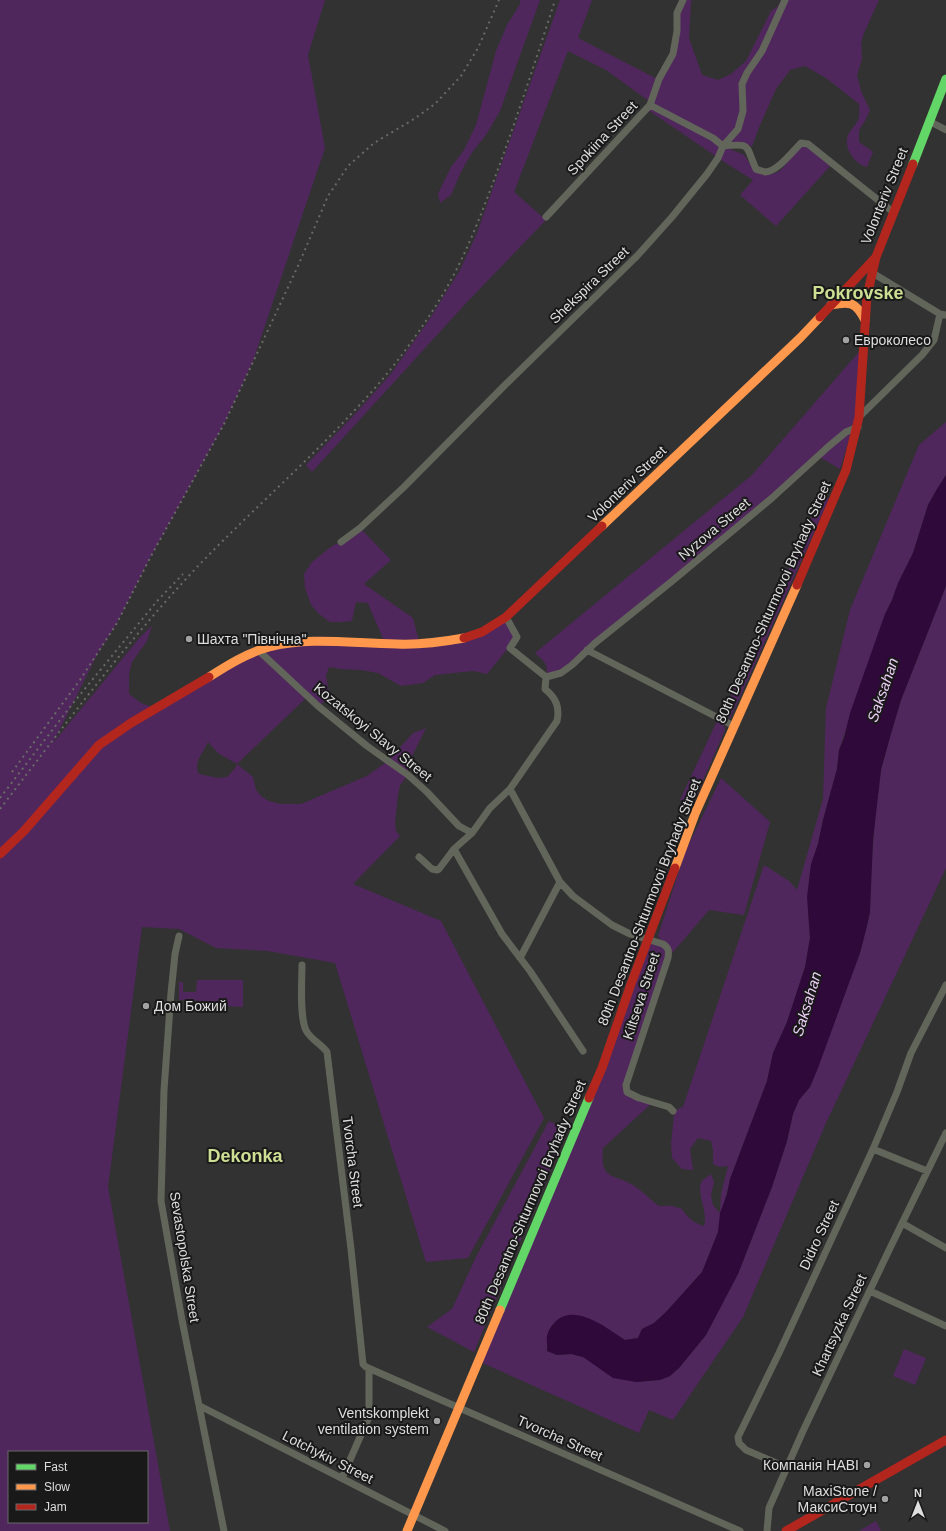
<svg xmlns="http://www.w3.org/2000/svg" width="946" height="1531" viewBox="0 0 946 1531" font-family="Helvetica,sans-serif">
<style>
.green{fill:#50275d;fill-rule:evenodd}
.water{fill:#2e0939}
.lines{fill:none;stroke-linecap:round;stroke-linejoin:round}
.street{stroke:#62655a;stroke-width:7}
.fast{stroke:#63d668;stroke-width:9}
.slow{stroke:#ff974d;stroke-width:9}
.jam{stroke:#b3261e;stroke-width:9}
.rail{stroke:#696b66;stroke-width:2;stroke-dasharray:2 4;stroke-linecap:butt}
.poi-dot{fill:#a2a2a2;stroke:#1a191a;stroke-width:1.5}
.labels{text-anchor:middle;stroke-width:4;stroke-linejoin:round;paint-order:stroke}
.street-label{font-size:14px;fill:#dfdedf;stroke:#1a191a}
.poi-label{font-size:14px;fill:#dfdedf;stroke:#1a191a;text-anchor:start}
.water-label{font-size:15px;font-style:italic;fill:#ebcef5;stroke:#1a191a}
.district-label{font-size:18px;font-weight:bold;fill:#cddf93;stroke:#1a191a}
</style>
<rect width="100%" height="100%" fill="#323232"/>
<path class="green" d="M0 0H325L308 55 325 148 253 361 224 424 150 558 117 623 97 655 53 743 141 636 152 626 147 641 132 662 129 674V694L141 703 152 707 275 645 385 644C380 629 373 617 368 603L356 602 352 621 341 622H330L319 614 311 605 305 588 304 574 312 562 332 546 341 542 360 528 391 560 364 584 413 618 420 645 473 636 506 617 517 637 487 674 473 671 435 675 423 683 401 686 378 673 361 670 341 669 329 667 326 676 330 697 318 706 307 697 237 764 253 777 256 790 262 797 269 801 280 804H301L367 776 388 761 413 733 426 728 408 764V775L400 785 398 795 395 822 396 831 400 836 353 884 441 921 544 1118 468 1258 426 1262 335 963 268 951 216 948 179 929 142 927 108 1187 170 1531H0ZM208 742 218 753 237 764 236 767 227 777 218 778 199 774C193 762 203 753 208 742ZM9 1452H147V1522H9Z
M520 0H540L500 111 486 135 473 151 462 170 451 195 440 203 438 194 451 167 464 150 476 125 496 51 507 25 520 4Z
M560 0H592L578 38 661 81 676 54 680 14 687 0H692L691 2 689 38 702 75 718 80 731 74 746 61 771 11 778 6 781 0H879L864 33 861 43 862 59 857 75 861 91 870 110 865 121 859 130V142L873 152 867 167C855 164 843 148 848 135 851 129 858 123 859 117 860 113 859 108 859 104L826 78 805 66 790 70 776 89 760 125 752 146 739 143H723L653 104 606 70 568 51 514 192 546 220 468 301 312 472 306 465 355 414 390 375 429 320 460 270 477 233Z
M650 107 712 139 721 147 717 157 648 110Z
M804 143 832 164 776 226 740 195 753 180 718 158 723 146 744 155 753 168 762 175 773 174 780 171Z
M865 345 859 417 846 432 850 436 840 469 818 456 572 665 546 677C549 663 544 662 535 653L752 475Z
M946 422V475L937 489 928 505 913 553 898 583 892 600 885 614 839 750 837 769 823 820 818 844 810 871 808 909 810 938 805 967 787 1022 773 1053 767 1081 730 1179 718 1232 702 1272 666 1312 654 1323 642 1329 638 1338 625 1340 603 1326 584 1317 552 1325 547 1336V1351L557 1355 571 1354 583 1357 618 1378 636 1382 660 1380 670 1376 679 1368 706 1335 738 1274 772 1187 787 1141 793 1114 799 1100 810 1087 860 953 866 930 870 912 871 872 875 818 881 770 890 737 901 700 946 586V868L826 1123 743 1317 673 1420 649 1410 639 1433 478 1361 576 1130 648 939 663 944 658 936 685 852 721 778 770 822 744 915 709 910 668 958 627 1092 653 1102 603 1148C599 1184 617 1172 637 1188 645 1193 651 1201 659 1206H672L682 1209C688 1218 693 1223 704 1226 709 1212 694 1190 703 1180 705 1178 709 1176 711 1174L714 1182 711 1195 713 1205 720 1213 721 1194 728 1166 719 1167 713 1164V1150L711 1141 698 1138 690 1149 693 1170 682 1169 672 1158 671 1144 674 1115 673 1111 683 1107 764 865 789 881 797 890 823 799 826 708 850 610 919 445Z
M822 495 829 499 731 717 728 718 722 715Z
M717 721 724 725 725 730 691 808 680 800Z
M197 980H243V1007L206 1005V1001L179 1000V982H183V992H196Z
M549 1121 567 1129 474 1352 427 1327 452 1309 476 1257Z
M904 1349 926 1358 915 1385 893 1376Z
M876 1521 881 1531H859Z"/>
<path class="water" d="M946 475V586L901 700 890 737 881 770 873 840 870 912 866 930 860 953 818 1068 810 1087 799 1100 793 1114 787 1141 772 1187 738 1274 706 1335 679 1368 670 1376 660 1380 636 1382 613 1378 583 1357 571 1354 557 1355 547 1351C548 1346 546 1341 547 1336 548 1331 551 1326 555 1322 574 1302 607 1328 625 1340L638 1338 642 1329 654 1323 666 1312 702 1272 718 1232 720 1213 727 1194 730 1179 767 1081 773 1053 787 1022 805 967 810 938 807 897 811 864 818 844 823 820 837 769 839 750 844 738 850 713 885 614 892 600 898 583 913 553 928 505 937 489Z"/>
<g class="lines">
<path class="street" d="M650 105 713 138 723 146C753 143 745 146 756 169 758 170 762 171 765 172 777 172 793 151 801 143L808 144 893 212
M929 121 946 130
M546 217 650 105 659 79 673 54 677 31V13L683 0
M871 272 940 314 946 315
M859 417 922 355 934 340 940 314
M341 542 360 528 404 487 504 386 637 256 672 217 707 174 718 158 723 146 738 129 743 111 742 84 747 73 762 51 785 0
M258 650 318 706 367 746 408 775 427 792 459 826 472 833
M587 650 734 726
M546 677 561 673 572 665 595 643 671 582 772 498 829 446 846 432 858 427
M510 789 560 882 573 896 612 925 630 934 663 944C669 948 669 951 668 958L626 1085 627 1092 639 1098 669 1107 673 1111
M454 849 502 934 530 971 583 1051
M419 857 432 869 437 870 439 869 454 849 472 833 490 808 510 789 557 721C560 707 556 698 545 689L546 677 510 648 517 637 506 617
M179 936 175 954 171 993 164 1090 161 1201 182 1320 224 1531
M520 958 560 882
M302 965C302 981 299 1020 307 1032 312 1040 321 1044 327 1052L351 1249 363 1364 366 1367 740 1531
M873 1149 927 1171
M902 1223 946 1248
M870 1291 946 1326
M200 1406 445 1531
M788 1468 746 1450 739 1443 738 1437 779 1353 873 1149 897 1092 911 1053 946 985
M342 1478 368 1419 369 1410V1370
M767 1531 769 1508 803 1431 891 1246 946 1133"/>
<path class="fast" d="M913 164 946 79
M500 1310 589 1098"/>
<path class="slow" d="M831 305C850 301 856 302 865 320
M602 526 800 338 820 317
M209 677C228 665 247 653 269 647 311 636 355 644 397 644 420 645 442 642 464 638
M675 868 695 814 797 585
M407 1531 500 1310"/>
<path class="jam" d="M820 317 876 257 913 164
M797 585 846 470 859 417 867 296 876 257
M464 638 482 632 506 617 602 526
M0 854 24 831 99 745 131 723 209 677
M589 1098 602 1068 631 984 675 868
M786 1531 946 1440"/>
<path class="rail" d="M12 772 80 680 117 623 150 558 224 424 298 266 328 196 348 166 374 143 414 119 435 104 461 76 478 48 499 0
M0 798 74 702 158 600 183 574
M0 809C64 726 127 641 199 565 249 513 303 466 352 413 387 377 417 337 443 294 468 252 484 207 501 161 520 108 538 54 555 0"/>
</g>
<g class="poi-dot">
<circle cx="846" cy="340" r="4"/>
<circle cx="189" cy="639" r="4"/>
<circle cx="146" cy="1006" r="4"/>
<circle cx="437" cy="1421" r="4"/>
<circle cx="867" cy="1465" r="4"/>
<circle cx="885" cy="1499" r="4"/>
</g>
<g class="labels">
<g class="street-label">
<text transform="translate(602 138) rotate(-47)" y="5">Spokiina Street</text>
<text transform="translate(884 196) rotate(-68)" y="5">Volonteriv Street</text>
<text transform="translate(589 285) rotate(-44)" y="5">Shekspira Street</text>
<text transform="translate(627 484) rotate(-44)" y="5">Volonteriv Street</text>
<text transform="translate(714 529) rotate(-40)" y="5">Nyzova Street</text>
<text transform="translate(773 602) rotate(-66)" y="5">80th Desantno-Shturmovoi Bryhady Street</text>
<text transform="translate(373 732) rotate(39)" y="5">Kozatskoyi Slavy Street</text>
<text transform="translate(649 902) rotate(-69)" y="5">80th Desantno-Shturmovoi Bryhady Street</text>
<text transform="translate(641 996) rotate(-72)" y="5">Kiltseva Street</text>
<text transform="translate(353 1162) rotate(83)" y="5">Tvorcha Street</text>
<text transform="translate(530 1202) rotate(-67)" y="5">80th Desantno-Shturmovoi Bryhady Street</text>
<text transform="translate(819 1235) rotate(-65)" y="5">Didro Street</text>
<text transform="translate(185 1257) rotate(81)" y="5">Sevastopolska Street</text>
<text transform="translate(839 1325) rotate(-65)" y="5">Khartsyzka Street</text>
<text transform="translate(560 1438) rotate(24)" y="5">Tvorcha Street</text>
<text transform="translate(328 1457) rotate(27)" y="5">Lotchykiv Street</text>
</g>
<g class="poi-label">
<text x="854" y="345">Евроколесо</text>
<text x="197" y="644">Шахта "Північна"</text>
<text x="154" y="1011">Дом Божий</text>
<text x="429" y="1418" text-anchor="end">Ventskomplekt<tspan x="429" dy="16">ventilation system</tspan></text>
<text x="859" y="1470" text-anchor="end">Компанія НАВІ</text>
<text x="877" y="1496" text-anchor="end">MaxiStone /<tspan x="877" dy="16">МаксиСтоун</tspan></text>
</g>
<g class="water-label">
<text transform="translate(883 690) rotate(-71)" y="5">Saksahan</text>
<text transform="translate(807 1004) rotate(-73)" y="5">Saksahan</text>
</g>
<g class="district-label">
<text x="858" y="299">Pokrovske</text>
<text x="245" y="1162">Dekonka</text>
</g>
</g>
<rect x="8" y="1451" width="140" height="72" fill="#1a191a" stroke="#696869"/>
<rect x="16" y="1464" width="20" height="6" fill="#63d668" stroke="#696869"/>
<text x="44" y="1471" font-size="12" fill="#dfdedf">Fast</text>
<rect x="16" y="1484" width="20" height="6" fill="#ff974d" stroke="#696869"/>
<text x="44" y="1491" font-size="12" fill="#dfdedf">Slow</text>
<rect x="16" y="1504" width="20" height="6" fill="#b3261e" stroke="#696869"/>
<text x="44" y="1511" font-size="12" fill="#dfdedf">Jam</text>
<g transform="translate(918 1503)" stroke="#1a191a" stroke-width="3" paint-order="stroke">
<path d="M0-3L7 15L0 10L-7 15Z" fill="#dfdedf"/>
<text y="-6" font-size="11" font-weight="bold" text-anchor="middle" fill="#dfdedf">N</text>
</g>
</svg>
